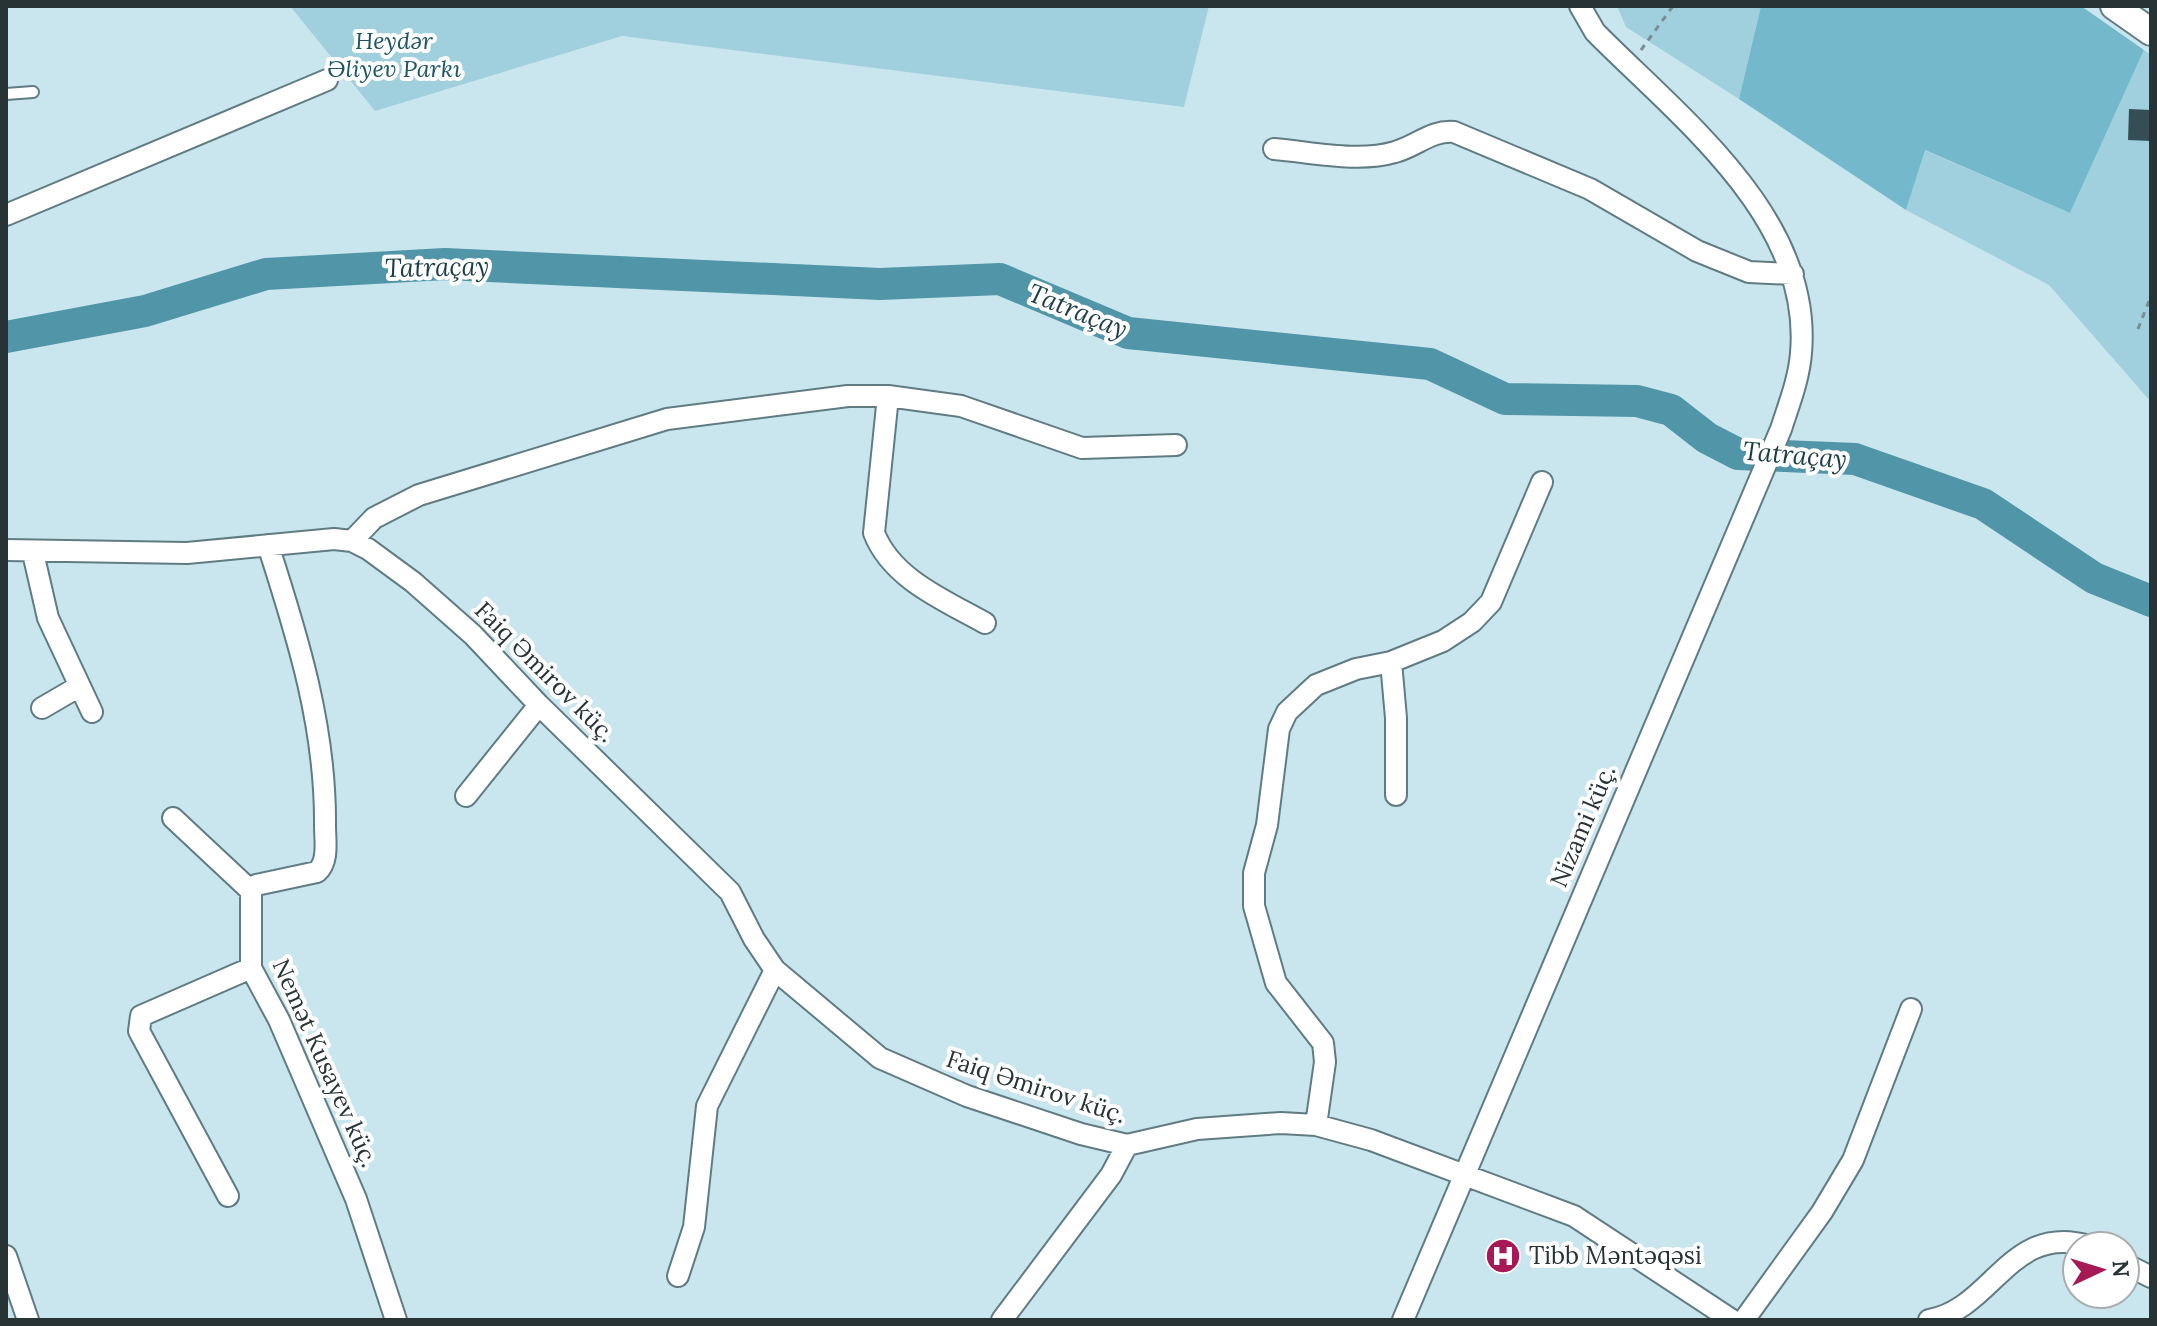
<svg xmlns="http://www.w3.org/2000/svg" width="2157" height="1326" viewBox="0 0 2157 1326" font-family="Lora,serif">
<style>
.green{fill:#a0d0dd}
.forest{fill:#74b9cb}
.lines{fill:none;stroke-linecap:round;stroke-linejoin:round}
.river{stroke:#5196a8;stroke-width:32}
.building{fill:#354e55}
.service-casing{stroke:#607b82;stroke-width:14}
.minor-casing{stroke:#607b82;stroke-width:24}
.tertiary-casing{stroke:#607b82;stroke-width:30}
.path{stroke:#798d93;stroke-width:3;stroke-dasharray:6 6;stroke-linecap:butt}
.service{stroke:#fff;stroke-width:10}
.minor{stroke:#fff;stroke-width:20}
.tertiary{stroke:#fff;stroke-width:26}
.labels{text-anchor:middle;stroke-width:8;stroke-linejoin:round;paint-order:stroke}
.park-label{font-size:24px;font-style:italic;fill:#1d5765;stroke:#fff}
.street-label{font-size:24px;fill:#283336;stroke:#fff}
.poi-label{font-size:24px;fill:#283336;stroke:#fff;text-anchor:start}
.water-label{font-size:26px;font-style:italic;fill:#1c3d46;stroke:#fff}
</style>
<rect width="100%" height="100%" fill="#c9e6ee"/>
<path class="green" d="M290 6H1209L1184 107 622 36 375 111Z
M1617 6H1761L1739 99 1626 27Z
M2144 50 2151 55V402L2049 285 1906 210 1924 150 2070 213Z"/>
<path class="forest" d="M1761 6H2081L2144 50 2070 213 1925 150 1906 210 1739 99Z"/>
<g class="lines">
<path class="river" d="M6 337 145 311 266 274 445 264 880 284 1000 279 1128 333 1430 364 1505 399 1637 401 1671 410 1707 438 1738 454 1855 459 1983 504 2094 578 2151 601"/>
</g>
<path class="building" d="M2129 109 2151 110V141L2128 140Z"/>
<g class="lines">
<g class="service-casing">
<path id="service" d="M6 94 33 92"/>
</g>
<g class="minor-casing">
<path id="minor" d="M1274 149C1312 152 1358 163 1395 152 1417 146 1431 130 1454 132L1590 189 1697 251 1749 272 1793 274
M6 215 327 80
M888 396 874 533C892 579 944 600 985 623
M352 541 374 518 419 495 667 419 848 396H888L961 406 1082 448 1176 445
M268 545C298 638 326 728 325 826 325 841 329 861 317 872L256 885 251 891V968L279 1020 356 1199 396 1320
M6 550 187 553 334 539 352 541 368 549 413 582 473 635 539 705 730 892 754 939 775 970 880 1058 967 1096 1081 1134 1127 1145 1197 1129 1281 1123 1316 1125 1371 1140 1574 1216 1732 1320
M33 553 48 618 92 712
M1391 662 1396 718V795
M42 708 78 687
M466 796 539 705
M173 818 251 891
M1316 1125 1325 1062 1323 1043 1276 983 1254 906V873L1267 825 1279 729 1287 712 1316 685 1356 669 1391 662 1443 641 1472 622 1491 602 1542 482
M228 1196 139 1031 141 1016 251 968
M6 1256 28 1320
M2125 1264 2151 1277
M678 1276 694 1227 707 1106 775 970
M1002 1320 1111 1175 1127 1145
M1403 1320 1781 429C1789 404 1799 379 1801 353 1813 218 1680 118 1595 32L1580 6
M1744 1320 1822 1212 1853 1160 1911 1009
M1929 1320C1993 1309 2010 1222 2089 1246"/>
</g>
<g class="tertiary-casing">
<path id="tertiary" d="M2114 6 2151 32"/>
</g>
<path class="path" d="M1641 50 1673 6
M2138 329 2151 296"/>
<use href="#service" class="service"/>
<use href="#minor" class="minor"/>
<use href="#tertiary" class="tertiary"/>
</g>
<defs>
<g id="hospital-disc" transform="scale(1.8)"><circle r="9.5" fill="#a71856" stroke="#fff"/><path d="M-5-5h3v3.5h4V-5h3V5h-3V1.5h-4V5h-3Z" fill="#fff"/></g>
</defs>
<g fill-rule="evenodd">
<use href="#hospital-disc" x="1503" y="1256"/>
</g>
<g class="labels">
<g class="park-label">
<text x="394" y="49">Heydər<tspan x="394" dy="28">Əliyev Parkı</tspan></text>
</g>
<g class="street-label">
<text transform="translate(545 672) rotate(45)" y="8">Faiq Əmirov küç.</text>
<text transform="translate(1583 826) rotate(-67)" y="8">Nizami küç.</text>
<text transform="translate(325 1063) rotate(66)" y="8">Nemət Kusayev küç.</text>
<text transform="translate(1036 1087) rotate(18)" y="8">Faiq Əmirov küç.</text>
</g>
<g class="poi-label">
<text x="1529" y="1264">Tibb Məntəqəsi</text>
</g>
<g class="water-label">
<text transform="translate(437 267) rotate(-1)" y="9">Tatraçay</text>
<text transform="translate(1078 311) rotate(22)" y="9">Tatraçay</text>
<text transform="translate(1795 455) rotate(5)" y="9">Tatraçay</text>
</g>
</g>
<rect width="2157" height="1326" fill="none" stroke="#283336" stroke-width="16"/>
<g transform="translate(2101 1270) rotate(86)"><circle r="38" fill="#ffffff" stroke="#a9adaf" stroke-width="2"/>
<path d="M0-6L14 30L0 20L-14 30Z" fill="#a71856"/>
<text y="-12" font-size="22" font-weight="bold" text-anchor="middle" fill="#283336">N</text>
</g>
</svg>
